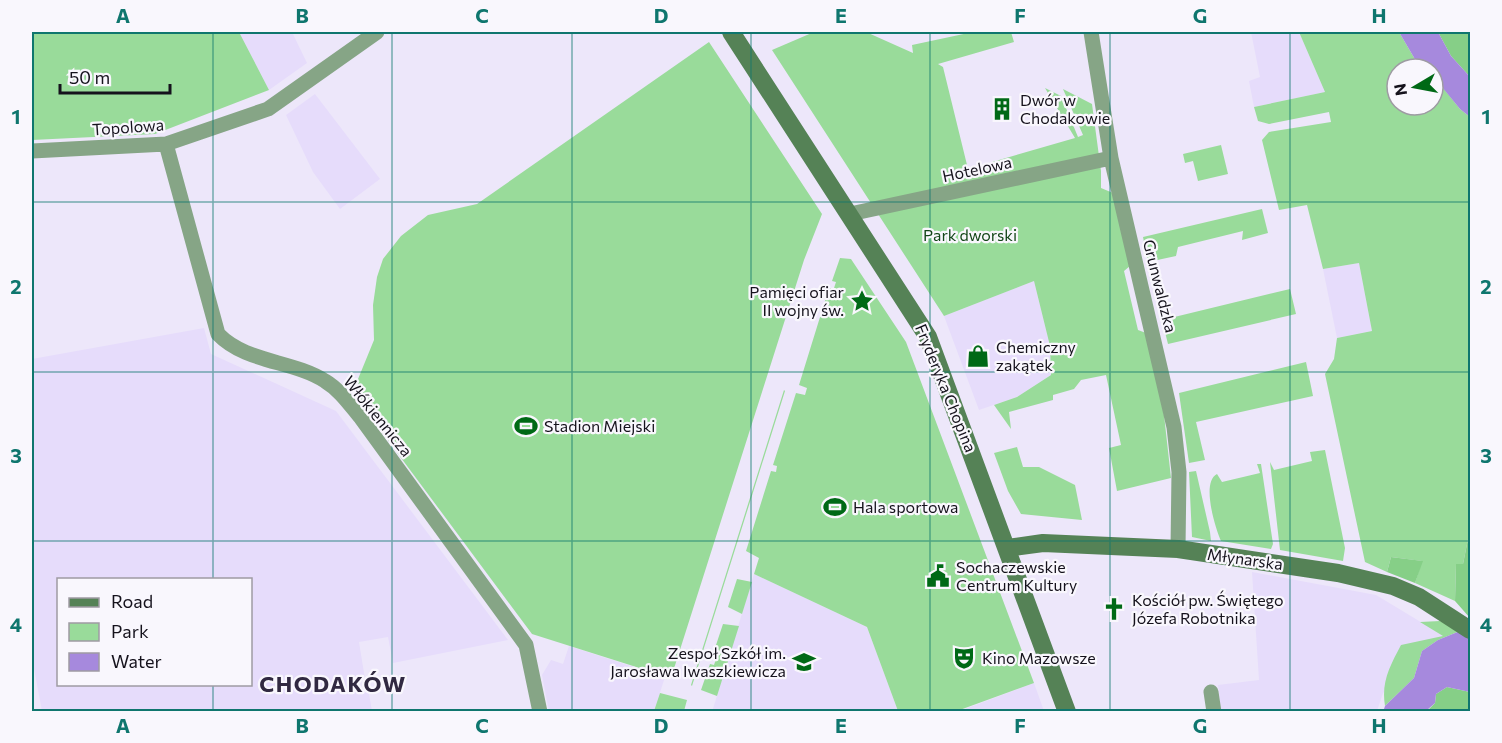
<svg xmlns="http://www.w3.org/2000/svg" width="1502" height="743" viewBox="0 0 1502 743" font-family="Commissioner,sans-serif">
<style>
.built{fill:#e6dcfb;fill-rule:evenodd}
.green{fill:#99db9a}
.forest{fill:#86cf87}
.water{fill:#a689dd}
.lines{fill:none;stroke-linecap:round;stroke-linejoin:round}
.street{stroke:#86a586;stroke-width:15}
.secondary{stroke:#558256;stroke-width:18}
.grid{fill:none;stroke:#0f766e;stroke-width:1.5;stroke-opacity:0.55}
.labels{text-anchor:middle;stroke-width:4.5;stroke-linejoin:round;paint-order:stroke}
.poi-label{font-size:16px;fill:#15121c;stroke:#f9f7fd;text-anchor:start}
.street-label{font-size:16px;fill:#15121c;stroke:#f9f7fd}
.park-label{font-size:16px;fill:#134618;stroke:#f9f7fd}
.district-label{font-size:22px;font-weight:bold;letter-spacing:1.5px;fill:#312941;stroke:#f9f7fd}
.neatline{fill:none;stroke:#0f766e;stroke-width:2}
.grid-label{font-size:20px;text-anchor:middle;font-weight:bold;fill:#0f766e}
</style>
<rect width="100%" height="100%" fill="#ede7fa"/>
<path class="built" d="M239 32H292L307 63 269 90Z
M1251 32H1299L1325 92 1254 107 1249 81 1260 77Z
M315 94 380 179 340 209 313 172 286 115Z
M1359 263 1372 331 1337 338 1323 269Z
M1034 281 1050 346 1051 375 1017 397 979 410 944 316Z
M204 328 211 354 336 411 508 640 393 663 388 637 359 642 365 679 347 683 348 691 368 688 372 711H42L32 658V359ZM58 580H250V684H58Z
M1252 572 1376 595 1444 636 1383 693 1377 711H1221L1218 685 1259 680Z
M754 574 867 627 898 711 712 712Z
M569 646 665 677 654 711 549 712 542 675 551 660 563 664Z
M1034 683 1044 711 957 712Z"/>
<path class="green" d="M32 32H239L269 90 155 134 32 140Z
M814 32H866L913 53 912 45 973 32H1011L1014 42 938 64 943 67 968 169 1075 138 1045 88 1061 96 1078 137 1083 135 1063 89 1092 104 1101 171V188L1113 193 1130 266 1124 271 1138 330 1146 333 1164 415 1171 478 1117 491 1109 448 1121 445 1106 375 1081 380 1074 389 1053 395V400L1009 412 1011 429 994 405 1017 397 1051 375 1050 346 1034 281 944 316 772 50Z
M1299 32H1399L1416 61 1413 69H1397V105H1433L1436 79 1460 109 1470 117V529L1463 564H1456L1455 601 1415 583 1422 561 1391 557 1387 572 1365 562 1325 374 1334 359 1337 338 1372 331 1359 263 1323 269 1307 205 1279 210 1262 140 1269 132 1331 122 1329 112 1269 124 1258 121 1254 107 1325 92Z
M709 42 822 214 804 260 671 678 532 634 358 400 356 384 374 340 373 305 377 277 383 259 401 236 428 215 477 204Z
M1221 145 1228 174 1198 181 1193 161 1185 163 1183 154Z
M1262 209 1268 233 1242 240 1243 231 1178 247 1176 256 1148 262 1143 237Z
M840 258 851 259 906 342 1034 683 957 711H898L867 627 754 574 759 558 746 551 771 471 776 472 777 466 773 465 796 393 805 395 807 388 799 385 829 288H834L836 282 832 281Z
M1290 289 1296 314 1168 344 1162 320Z
M1306 362 1313 396 1196 422 1205 460 1189 463 1179 393Z
M784 390 785 391 692 686 691 685Z
M1017 447 1023 467H1039L1075 485 1082 520 1021 514 1008 491 994 453Z
M1325 450 1345 548 1343 561 1280 550 1270 462 1274 470 1312 461 1310 452Z
M1257 464H1261L1273 544 1271 549 1221 541C1215 527 1201 482 1217 474L1222 482 1260 473Z
M1196 471 1210 532 1211 541 1192 537 1189 472Z
M737 579 752 582 742 614 728 607Z
M1440 621 1460 631 1438 640 1422 651 1414 678 1385 706C1381 682 1390 666 1401 645L1443 636 1420 622Z
M723 624 739 626 717 696 701 690 710 664 714 665 716 659 712 657Z
M660 693 687 700 684 711H654Z"/>
<path class="forest" d="M1438 32H1470V77L1451 56Z
M1470 529V618L1455 601 1456 564H1463Z
M1391 557 1423 561 1415 583 1387 572Z
M1447 687 1470 692V711L1426 712 1435 703 1436 694Z"/>
<path class="water" d="M1399 32H1438L1451 56 1470 77V117L1460 109 1433 76V69H1425L1416 61Z
M1470 617V692L1447 687 1436 694 1435 703 1426 711 1383 712 1385 706 1414 678 1422 651 1438 640 1460 631Z"/>
<g class="lines">
<path class="street" d="M1091 32 1111 158 1174 427 1179 472 1178 549
M166 144 218 334C246 363 292 360 325 381 340 390 350 405 361 418L526 645 540 712
M32 151 166 144 268 109 377 32
M850 214 1111 158
M1211 692 1214 712"/>
<path class="secondary" d="M731 32 928 337 1067 712
M1007 548 1043 543 1178 549 1338 573 1393 586 1419 597 1470 630"/>
</g>
<path class="grid" d="M213 32V580M392 32V712M572 32V712M751 32V712M930 32V712M1110 32V712M1290 32V712M32 202H1470M32 372H1470M32 541H1470M213 684V712"/>
<defs>
<g id="building-bare" transform="scale(1.8)"><path d="M-4-6H4V6H1V3H-1V6H-4ZM-2.5-4.3h1.7v1.8h-1.7ZM.8-4.3h1.7v1.8H.8ZM-2.5-1h1.7V.8h-1.7ZM.8-1h1.7V.8H.8Z" fill="#006916" stroke="#f9f7fd" stroke-width="2.5" paint-order="stroke"/></g>
<g id="sight-bare" transform="scale(1.8)"><path d="M0-6L1.8-2.2L6-1.7L2.9 1.2L3.7 5.4L0 3.3L-3.7 5.4L-2.9 1.2L-6-1.7L-1.8-2.2Z" fill="#006916" stroke="#f9f7fd" stroke-width="2.5" paint-order="stroke"/></g>
<g id="shop-bare" transform="scale(1.8)"><path d="M-5-2.5h2.3a2.7 3.5 0 0 1 5.4 0H5L5.5 6h-11ZM-1.5-2.5h3a1.5 2.3 0 0 0-3 0Z" fill="#006916" stroke="#f9f7fd" stroke-width="2.5" paint-order="stroke"/></g>
<g id="stadium-bare" transform="scale(1.8)"><path d="M0-5a6.5 5 0 1 0 0 10a6.5 5 0 1 0 0-10ZM-3.5-1.8h7v3.6h-7Z" fill="#006916" stroke="#f9f7fd" stroke-width="2.5" paint-order="stroke"/></g>
<g id="civic-bare" transform="scale(1.8)"><path d="M-.6-6.5H3V-4.5H.6V-3L4-1V1h2V6H-6V1h2V-1L-.6-3ZM-1.2 2.5V6h2.4V2.5Z" fill="#006916" stroke="#f9f7fd" stroke-width="2.5" paint-order="stroke"/></g>
<g id="church-bare" transform="scale(1.8)"><path d="M-1.2-6h2.4v3.5h3.3v2.4h-3.3V6h-2.4V-.1h-3.3v-2.4h3.3Z" fill="#006916" stroke="#f9f7fd" stroke-width="2.5" paint-order="stroke"/></g>
<g id="theatre-bare" transform="scale(1.8)"><path d="M-5-5.5Q0-4 5-5.5V0Q5 5 0 6Q-5 5-5 0ZM-3.3-2.5H-1v1.5H-3.3ZM1-2.5H3.3v1.5H1ZM-2.8 1Q0 5.5 2.8 1Z" fill="#006916" stroke="#f9f7fd" stroke-width="2.5" paint-order="stroke"/></g>
<g id="school-bare" transform="scale(1.8)"><path d="M0-5L7-2L0 1L-7-2ZM-4 1L0 2.5L4 1V4Q0 6-4 4Z" fill="#006916" stroke="#f9f7fd" stroke-width="2.5" paint-order="stroke"/></g>
</defs>
<g fill-rule="evenodd">
<use href="#building-bare" x="1002" y="109"/>
<use href="#sight-bare" x="862" y="301"/>
<use href="#shop-bare" x="978" y="356"/>
<use href="#stadium-bare" x="526" y="426"/>
<use href="#stadium-bare" x="835" y="507"/>
<use href="#civic-bare" x="938" y="576"/>
<use href="#church-bare" x="1114" y="609"/>
<use href="#theatre-bare" x="964" y="658"/>
<use href="#school-bare" x="804" y="662"/>
</g>
<g class="labels">
<g class="poi-label">
<text x="1020" y="106">Dwór w<tspan x="1020" dy="18">Chodakowie</tspan></text>
<text x="844" y="298" text-anchor="end">Pamięci ofiar<tspan x="844" dy="18">II wojny św.</tspan></text>
<text x="996" y="353">Chemiczny<tspan x="996" dy="18">zakątek</tspan></text>
<text x="544" y="432">Stadion Miejski</text>
<text x="853" y="513">Hala sportowa</text>
<text x="956" y="573">Sochaczewskie<tspan x="956" dy="18">Centrum Kultury</tspan></text>
<text x="1132" y="606">Kościół pw. Świętego<tspan x="1132" dy="18">Józefa Robotnika</tspan></text>
<text x="786" y="659" text-anchor="end">Zespoł Szkół im.<tspan x="786" dy="18">Jarosława Iwaszkiewicza</tspan></text>
<text x="982" y="664">Kino Mazowsze</text>
</g>
<g class="street-label">
<text transform="translate(128 127) rotate(-4)" y="6">Topolowa</text>
<text transform="translate(977 169) rotate(-12)" y="6">Hotelowa</text>
<text transform="translate(1160 286) rotate(76)" y="6">Grunwaldzka</text>
<text transform="translate(946 388) rotate(68)" y="6">Fryderyka Chopina</text>
<text transform="translate(378 416) rotate(51)" y="6">Włókiennicza</text>
<text transform="translate(1245 559) rotate(8)" y="6">Młynarska</text>
</g>
<g class="park-label">
<text x="970" y="241">Park dworski</text>
</g>
<g class="district-label">
<text x="333" y="692">CHODAKÓW</text>
</g>
</g>
<rect width="1502" height="743" fill="none" stroke="#f9f7fd" stroke-width="66"/>
<rect x="57" y="578" width="195" height="108" fill="#f9f7fd" stroke="#9e9ba3" stroke-width="1.5"/>
<rect x="69" y="598" width="30" height="9" fill="#558256" stroke="#9e9ba3" stroke-width="1.5"/>
<text x="111" y="608" font-size="18" fill="#15121c">Road</text>
<rect x="69" y="623" width="30" height="18" fill="#99db9a" stroke="#9e9ba3" stroke-width="1.5"/>
<text x="111" y="638" font-size="18" fill="#15121c">Park</text>
<rect x="69" y="653" width="30" height="18" fill="#a689dd" stroke="#9e9ba3" stroke-width="1.5"/>
<text x="111" y="668" font-size="18" fill="#15121c">Water</text>
<g transform="translate(1415 87) rotate(260)"><circle r="28" fill="#f9f7fd" stroke="#9e9ba3" stroke-width="1.5"/>
<path d="M0-4.5L10 22L0 15L-10 22Z" fill="#006916"/>
<text y="-9" font-size="16" font-weight="bold" text-anchor="middle" fill="#15121c">N</text>
</g>
<path d="M60 84v9h110v-9" fill="none" stroke="#15121c" stroke-width="3"/>
<text x="69" y="84" font-size="18" fill="#15121c" stroke="#f9f7fd" stroke-width="4.5" paint-order="stroke">50 m</text>
<rect x="33" y="33" width="1436" height="677" class="neatline"/>
<g class="grid-label">
<text x="123" y="23">A</text>
<text x="302" y="23">B</text>
<text x="482" y="23">C</text>
<text x="661" y="23">D</text>
<text x="841" y="23">E</text>
<text x="1020" y="23">F</text>
<text x="1200" y="23">G</text>
<text x="1379" y="23">H</text>
<text x="16" y="124">1</text>
<text x="1486" y="124">1</text>
<text x="16" y="294">2</text>
<text x="1486" y="294">2</text>
<text x="16" y="463">3</text>
<text x="1486" y="463">3</text>
<text x="16" y="632">4</text>
<text x="1486" y="632">4</text>
<text x="123" y="733">A</text>
<text x="302" y="733">B</text>
<text x="482" y="733">C</text>
<text x="661" y="733">D</text>
<text x="841" y="733">E</text>
<text x="1020" y="733">F</text>
<text x="1200" y="733">G</text>
<text x="1379" y="733">H</text>
</g>
</svg>
